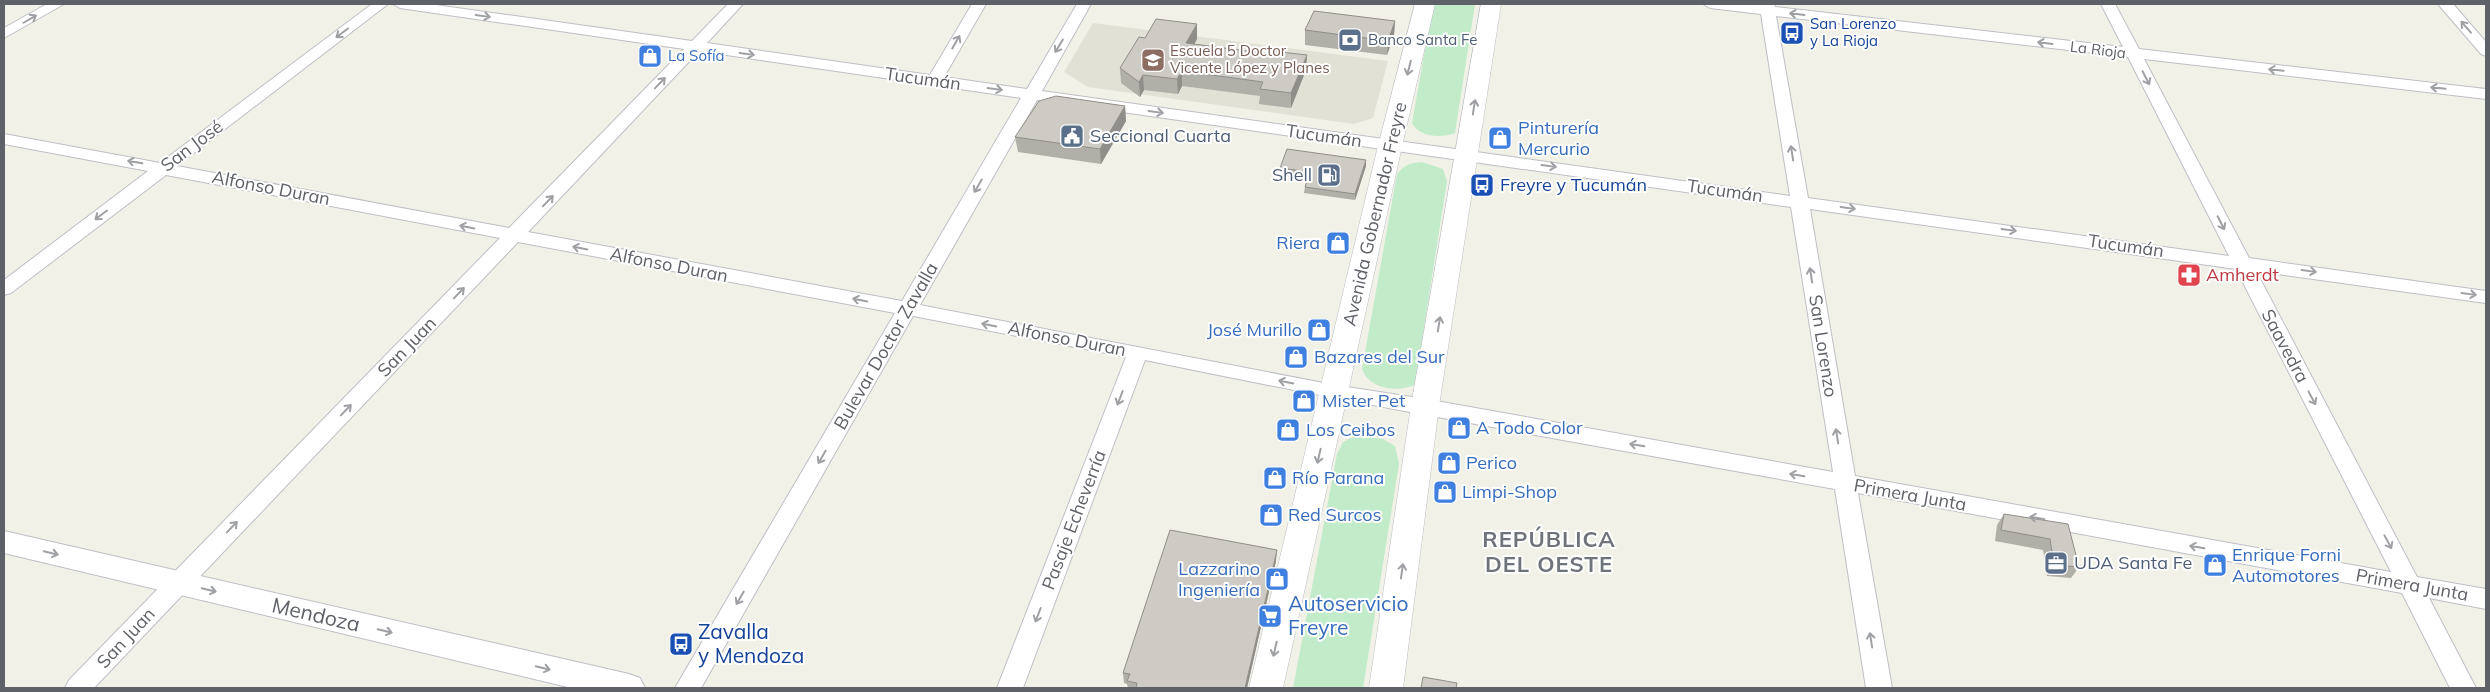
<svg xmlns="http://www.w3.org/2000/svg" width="2490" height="692" viewBox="0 0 2490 692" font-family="Mulish,sans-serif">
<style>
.education{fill:#e2e1d5}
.green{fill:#c1ebc9}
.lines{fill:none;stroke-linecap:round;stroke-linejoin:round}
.minor-casing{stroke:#bebfc6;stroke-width:2}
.tertiary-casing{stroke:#bebfc6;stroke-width:2}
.secondary-casing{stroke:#bcbec5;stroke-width:1}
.minor{fill:#fff;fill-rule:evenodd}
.tertiary{fill:#fff;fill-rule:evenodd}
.secondary{fill:#fff;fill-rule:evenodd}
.wall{fill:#b0afa8}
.shaded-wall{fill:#908e88}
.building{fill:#cdcbc3;stroke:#908e88}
.oneway{stroke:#9ea0a4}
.labels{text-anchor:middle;stroke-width:4;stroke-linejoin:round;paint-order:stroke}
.far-transit-label{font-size:15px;fill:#164399;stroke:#fff;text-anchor:start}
.far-service-label{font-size:15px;fill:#4e5e75;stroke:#fff;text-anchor:start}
.far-street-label{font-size:15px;fill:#5e6168;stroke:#fff}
.far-education-label{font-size:15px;fill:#785e54;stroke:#fff;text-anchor:start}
.far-shop-label{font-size:15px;fill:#366cbe;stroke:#fff;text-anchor:start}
.street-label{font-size:18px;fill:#5e6168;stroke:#fff}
.shop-label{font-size:18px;fill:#366cbe;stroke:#fff;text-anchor:start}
.service-label{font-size:18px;fill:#4e5e75;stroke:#fff;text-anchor:start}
.transit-label{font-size:18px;fill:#164399;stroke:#fff;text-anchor:start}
.health-label{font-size:18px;fill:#be3a42;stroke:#fff;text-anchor:start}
.near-shop-label{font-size:21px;fill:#366cbe;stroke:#fff;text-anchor:start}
.near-street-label{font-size:21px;fill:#5e6168;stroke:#fff}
.near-transit-label{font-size:21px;fill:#164399;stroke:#fff;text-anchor:start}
.district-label{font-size:22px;font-weight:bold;letter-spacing:1px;fill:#6f737a;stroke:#fff}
</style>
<rect width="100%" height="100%" fill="#f1f1e7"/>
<path class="education" d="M1093 23 1388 61 1373 118 1354 124 1088 87 1064 72Z"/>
<path class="green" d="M1433 4H1475L1455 133C1442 138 1420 138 1412 123Z
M1422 162 1443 169 1447 181 1415 385C1397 392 1370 390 1362 369L1397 174C1404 165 1410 163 1422 162Z
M1357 435 1383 439 1395 446 1399 464 1363 688H1293L1337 454 1343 442Z"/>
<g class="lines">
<g class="minor-casing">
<path id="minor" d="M47 4H64L4 38V28Z
M372 4H388L177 166 509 228 684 49 400 8 393 4H429L692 41 728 4H743L707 43 930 75 972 4H986L944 77 1027 89 1077 4H1091L1042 91 1790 196 1761 14 1710 8 1703 4H1774L1775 7 2123 47 2101 4H2115L2139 49 2486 89V99L2144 59 2249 258 2486 291V303L2256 271 2417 577 2486 589V609L2429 598 2476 688H2450L2402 593 1858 493 1892 688H1866L1835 489C1605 447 1374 408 1145 360L1023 688H997L1126 357 913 316 701 688H675L895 313 518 242 94 688H65L69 680 500 238 166 175 11 293 4 295V280L148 171 4 144V134L160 163ZM1776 16 2128 57 2229 256 1808 198ZM699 51 1021 98 902 301 528 232ZM1037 100 1791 207 1833 472 1425 399 1334 385 920 305ZM1810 209 2236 269 2391 572 1855 476Z
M2438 4H2453L2486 42V56L2481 54Z"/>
</g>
<g class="tertiary-casing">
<path id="tertiary" d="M4 531 629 674 640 678 645 688H572L4 553Z"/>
</g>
<g class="secondary-casing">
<path id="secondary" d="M1415 4H1435L1402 146 1283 688H1249L1378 146Z
M1481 4H1501L1439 406 1403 688H1369L1411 406Z"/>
</g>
<use href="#minor" class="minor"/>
<use href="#tertiary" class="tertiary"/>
<use href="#secondary" class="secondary"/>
</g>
<path class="wall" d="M1395 21 1394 35 1387 55 1305 45V30Z
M1197 24V39L1194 44 1270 54 1307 55 1306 70 1291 108 1259 104 1260 96 1182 86 1178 94 1144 90 1140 97 1121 83 1120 68 1145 38Z
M1125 106 1126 121 1101 164 1018 152 1015 137Z
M1366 166 1355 200 1304 193 1305 187 1308 177 1280 173V168Z
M2004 514 2068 524 2079 567 2071 578 2047 576 2043 550 1995 541 1997 525Z
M1276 561 1247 688H1128L1127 684 1124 683 1123 673Z"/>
<path class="shaded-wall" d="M1395 21 1394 35 1387 55 1388 41Z
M1197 24V39L1187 58 1186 43Z
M1307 55 1306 70 1291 108V93Z
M1182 71V86L1178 94 1177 79Z
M1143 75 1144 90 1140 97 1139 82Z
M1125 106 1126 121 1101 164 1100 149Z
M1366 160V166L1355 200V194Z
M1277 550 1276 561 1247 688H1245Z"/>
<path class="building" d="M1314 11 1395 21 1388 41 1305 30Z
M1156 19 1197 24 1186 43 1270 54 1271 51 1307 55 1291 93 1260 89 1263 82 1182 71 1177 79 1143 75 1139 82 1120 68 1139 37 1145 38Z
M1056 96 1125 106 1100 149 1015 137 1039 101Z
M1287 149 1366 160 1355 194 1305 187 1310 172 1280 168Z
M2004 514 2068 524 2079 567 2054 565 2050 539 2001 530Z
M1170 530 1277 550 1245 688H1136L1137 683 1127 681 1130 674 1123 673Z
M1423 677 1457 683 1456 688H1421Z"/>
<defs><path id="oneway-shaft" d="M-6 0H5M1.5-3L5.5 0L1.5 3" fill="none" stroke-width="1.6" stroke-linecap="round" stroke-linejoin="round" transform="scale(1.25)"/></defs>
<g class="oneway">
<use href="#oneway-shaft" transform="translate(1797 14) rotate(-173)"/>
<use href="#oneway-shaft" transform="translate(483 16) rotate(8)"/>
<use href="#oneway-shaft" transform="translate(30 19) rotate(-30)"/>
<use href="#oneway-shaft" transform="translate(2466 27) rotate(-131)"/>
<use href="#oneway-shaft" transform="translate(342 33) rotate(143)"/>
<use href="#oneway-shaft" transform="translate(956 42) rotate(-60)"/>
<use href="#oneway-shaft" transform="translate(2045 43) rotate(-173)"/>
<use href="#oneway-shaft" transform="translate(1059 46) rotate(121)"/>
<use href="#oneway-shaft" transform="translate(747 54) rotate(8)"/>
<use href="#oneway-shaft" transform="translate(1409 68) rotate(104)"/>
<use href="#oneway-shaft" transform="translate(2276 70) rotate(-174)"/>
<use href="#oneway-shaft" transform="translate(2146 78) rotate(63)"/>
<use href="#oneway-shaft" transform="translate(660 83) rotate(-46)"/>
<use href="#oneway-shaft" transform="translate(2438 88) rotate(-174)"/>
<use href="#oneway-shaft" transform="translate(995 89) rotate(8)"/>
<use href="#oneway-shaft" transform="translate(1474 107) rotate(-81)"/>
<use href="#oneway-shaft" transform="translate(1156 112) rotate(8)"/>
<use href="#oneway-shaft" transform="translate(1792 153) rotate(-99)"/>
<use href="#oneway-shaft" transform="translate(135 162) rotate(-170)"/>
<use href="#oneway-shaft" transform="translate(1549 166) rotate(8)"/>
<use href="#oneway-shaft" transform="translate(978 186) rotate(120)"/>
<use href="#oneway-shaft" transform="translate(548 201) rotate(-46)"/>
<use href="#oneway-shaft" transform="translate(1848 208) rotate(8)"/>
<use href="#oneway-shaft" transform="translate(101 215) rotate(143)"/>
<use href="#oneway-shaft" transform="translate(2221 223) rotate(63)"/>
<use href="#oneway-shaft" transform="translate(467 227) rotate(-169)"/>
<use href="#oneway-shaft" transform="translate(2009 230) rotate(8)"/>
<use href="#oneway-shaft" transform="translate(580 248) rotate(-169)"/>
<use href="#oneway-shaft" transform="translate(2309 271) rotate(8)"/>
<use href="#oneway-shaft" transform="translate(1811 275) rotate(-99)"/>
<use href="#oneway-shaft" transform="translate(459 293) rotate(-46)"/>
<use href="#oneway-shaft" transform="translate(2469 294) rotate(8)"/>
<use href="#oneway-shaft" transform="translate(860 300) rotate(-169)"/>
<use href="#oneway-shaft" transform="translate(1439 324) rotate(-81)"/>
<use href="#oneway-shaft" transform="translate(989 325) rotate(-169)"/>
<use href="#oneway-shaft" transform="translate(1286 382) rotate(-169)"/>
<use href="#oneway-shaft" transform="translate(1120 398) rotate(111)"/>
<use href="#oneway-shaft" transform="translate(2312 398) rotate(62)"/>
<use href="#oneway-shaft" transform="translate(346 410) rotate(-46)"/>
<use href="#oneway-shaft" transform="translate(1837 436) rotate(-99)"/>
<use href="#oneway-shaft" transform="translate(1637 445) rotate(-170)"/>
<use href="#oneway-shaft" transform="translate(1319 456) rotate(103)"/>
<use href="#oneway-shaft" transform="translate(822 457) rotate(120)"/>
<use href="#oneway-shaft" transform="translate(1797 475) rotate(-170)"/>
<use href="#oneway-shaft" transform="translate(2037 518) rotate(-170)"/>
<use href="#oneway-shaft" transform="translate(232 527) rotate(-46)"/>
<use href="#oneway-shaft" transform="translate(2388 542) rotate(62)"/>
<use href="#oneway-shaft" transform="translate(2197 547) rotate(-170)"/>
<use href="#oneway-shaft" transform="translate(51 553) rotate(13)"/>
<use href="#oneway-shaft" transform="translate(1402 571) rotate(-82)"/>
<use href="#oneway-shaft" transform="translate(209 590) rotate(13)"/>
<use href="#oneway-shaft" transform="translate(740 598) rotate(120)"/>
<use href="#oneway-shaft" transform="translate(1038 615) rotate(111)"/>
<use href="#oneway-shaft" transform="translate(385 631) rotate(13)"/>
<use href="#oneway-shaft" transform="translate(1871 640) rotate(-99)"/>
<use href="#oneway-shaft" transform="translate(1275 649) rotate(103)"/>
<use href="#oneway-shaft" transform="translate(543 668) rotate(13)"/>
</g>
<defs>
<g id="bus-square" transform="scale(1.25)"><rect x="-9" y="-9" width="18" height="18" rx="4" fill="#1a4fb4" stroke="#fff"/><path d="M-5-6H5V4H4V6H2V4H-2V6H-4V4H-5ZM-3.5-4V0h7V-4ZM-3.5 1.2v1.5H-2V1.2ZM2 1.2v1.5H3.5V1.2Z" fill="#fff"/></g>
<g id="bank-square" transform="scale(1.25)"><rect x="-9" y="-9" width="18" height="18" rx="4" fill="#5c6f8a" stroke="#fff"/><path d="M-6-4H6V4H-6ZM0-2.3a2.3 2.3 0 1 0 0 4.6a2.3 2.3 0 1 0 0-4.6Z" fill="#fff"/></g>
<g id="shop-square" transform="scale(1.25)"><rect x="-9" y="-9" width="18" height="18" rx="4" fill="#3f7fe0" stroke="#fff"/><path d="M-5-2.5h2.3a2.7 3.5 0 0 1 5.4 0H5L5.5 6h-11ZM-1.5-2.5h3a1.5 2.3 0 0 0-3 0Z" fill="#fff"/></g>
<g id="school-square" transform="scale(1.25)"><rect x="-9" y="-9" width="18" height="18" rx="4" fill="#8d6e63" stroke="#fff"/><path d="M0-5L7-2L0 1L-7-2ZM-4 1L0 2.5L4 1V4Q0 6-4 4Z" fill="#fff"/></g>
<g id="civic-square" transform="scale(1.25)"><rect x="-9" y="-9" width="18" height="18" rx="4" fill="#5c6f8a" stroke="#fff"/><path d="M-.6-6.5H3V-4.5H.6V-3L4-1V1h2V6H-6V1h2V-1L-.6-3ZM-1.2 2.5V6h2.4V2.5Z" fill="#fff"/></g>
<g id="fuel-square" transform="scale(1.25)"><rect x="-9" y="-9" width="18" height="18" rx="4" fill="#5c6f8a" stroke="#fff"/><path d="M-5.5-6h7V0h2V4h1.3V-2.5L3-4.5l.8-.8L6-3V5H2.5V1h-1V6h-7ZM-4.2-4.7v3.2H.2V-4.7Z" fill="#fff"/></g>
<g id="pharmacy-square" transform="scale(1.25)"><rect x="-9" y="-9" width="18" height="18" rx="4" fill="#e0444e" stroke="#fff"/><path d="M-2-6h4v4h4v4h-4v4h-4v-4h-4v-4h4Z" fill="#fff"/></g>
<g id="office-square" transform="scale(1.25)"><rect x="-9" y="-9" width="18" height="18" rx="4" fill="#5c6f8a" stroke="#fff"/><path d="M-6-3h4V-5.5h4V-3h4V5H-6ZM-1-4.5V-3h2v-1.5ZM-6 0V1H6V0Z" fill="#fff"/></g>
<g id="supermarket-square" transform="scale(1.25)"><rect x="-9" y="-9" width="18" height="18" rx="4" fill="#3f7fe0" stroke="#fff"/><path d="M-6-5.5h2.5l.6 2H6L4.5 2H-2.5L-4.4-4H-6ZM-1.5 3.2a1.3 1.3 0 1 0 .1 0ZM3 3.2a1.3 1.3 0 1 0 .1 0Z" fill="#fff"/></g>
</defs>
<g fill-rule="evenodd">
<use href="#bus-square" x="1792" y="33"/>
<use href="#bank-square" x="1350" y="40"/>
<use href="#shop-square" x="650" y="56"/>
<use href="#school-square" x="1153" y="60"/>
<use href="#civic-square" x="1072" y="136"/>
<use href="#shop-square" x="1500" y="138"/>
<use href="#fuel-square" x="1329" y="175"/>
<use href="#bus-square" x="1482" y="185"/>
<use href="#shop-square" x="1338" y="243"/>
<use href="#pharmacy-square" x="2189" y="275"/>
<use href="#shop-square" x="1319" y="330"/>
<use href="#shop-square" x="1296" y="357"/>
<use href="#shop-square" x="1304" y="401"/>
<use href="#shop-square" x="1459" y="428"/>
<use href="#shop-square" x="1288" y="430"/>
<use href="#shop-square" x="1449" y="463"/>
<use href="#shop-square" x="1275" y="478"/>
<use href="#shop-square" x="1445" y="492"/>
<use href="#shop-square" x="1271" y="515"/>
<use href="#office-square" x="2056" y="563"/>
<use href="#shop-square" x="2215" y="565"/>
<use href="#shop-square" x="1277" y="579"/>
<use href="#supermarket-square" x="1270" y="616"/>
<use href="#bus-square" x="681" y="644"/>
</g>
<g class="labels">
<g class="far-transit-label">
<text x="1810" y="29">San Lorenzo<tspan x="1810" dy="17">y La Rioja</tspan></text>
</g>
<g class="far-service-label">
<text x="1368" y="45">Banco Santa Fe</text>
</g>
<g class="far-street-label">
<text transform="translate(2098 50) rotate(7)" y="5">La Rioja</text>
</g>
<g class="far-education-label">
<text x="1170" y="56">Escuela 5 Doctor<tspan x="1170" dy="17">Vicente López y Planes</tspan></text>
</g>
<g class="far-shop-label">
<text x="668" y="61">La Sofía</text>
</g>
<g class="street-label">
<text transform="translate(923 79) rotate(8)" y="6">Tucumán</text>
<text transform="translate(1324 136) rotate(8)" y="6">Tucumán</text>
<text transform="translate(192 146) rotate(-37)" y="6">San José</text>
<text transform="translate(271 188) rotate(11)" y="6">Alfonso Duran</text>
<text transform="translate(1725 191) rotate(8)" y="6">Tucumán</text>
<text transform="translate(1375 214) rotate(-77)" y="6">Avenida Gobernador Freyre</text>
<text transform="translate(2126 246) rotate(8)" y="6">Tucumán</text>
<text transform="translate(669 265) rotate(11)" y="6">Alfonso Duran</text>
<text transform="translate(1067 339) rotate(11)" y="6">Alfonso Duran</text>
<text transform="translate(886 346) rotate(-60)" y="6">Bulevar Doctor Zavalla</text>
<text transform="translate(1823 346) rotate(81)" y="6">San Lorenzo</text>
<text transform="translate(2285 346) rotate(62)" y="6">Saavedra</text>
<text transform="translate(407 347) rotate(-46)" y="6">San Juan</text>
<text transform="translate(1910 495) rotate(10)" y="6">Primera Junta</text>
<text transform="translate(1074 520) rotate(-69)" y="6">Pasaje Echeverría</text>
<text transform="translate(2412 585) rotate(10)" y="6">Primera Junta</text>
<text transform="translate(126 638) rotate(-47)" y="6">San Juan</text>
</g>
<g class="shop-label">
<text x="1518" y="134">Pinturería<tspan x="1518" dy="21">Mercurio</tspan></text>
<text x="1320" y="249" text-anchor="end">Riera</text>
<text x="1302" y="336" text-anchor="end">José Murillo</text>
<text x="1314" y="363">Bazares del Sur</text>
<text x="1322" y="407">Mister Pet</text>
<text x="1476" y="434">A Todo Color</text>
<text x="1306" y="436">Los Ceibos</text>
<text x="1466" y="469">Perico</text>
<text x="1292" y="484">Río Parana</text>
<text x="1462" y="498">Limpi-Shop</text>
<text x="1288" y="521">Red Surcos</text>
<text x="2232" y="561">Enrique Forni<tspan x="2232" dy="21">Automotores</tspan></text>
<text x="1260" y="575" text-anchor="end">Lazzarino<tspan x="1260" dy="21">Ingeniería</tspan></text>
</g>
<g class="service-label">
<text x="1090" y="142">Seccional Cuarta</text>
<text x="1312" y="181" text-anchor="end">Shell</text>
<text x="2074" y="569">UDA Santa Fe</text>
</g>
<g class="transit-label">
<text x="1500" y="191">Freyre y Tucumán</text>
</g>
<g class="health-label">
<text x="2206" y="281">Amherdt</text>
</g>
<g class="near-shop-label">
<text x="1288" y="611">Autoservicio<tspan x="1288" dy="24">Freyre</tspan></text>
</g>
<g class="near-street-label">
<text transform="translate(316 615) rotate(13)" y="7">Mendoza</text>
</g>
<g class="near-transit-label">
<text x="698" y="639">Zavalla<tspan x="698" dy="24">y Mendoza</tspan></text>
</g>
<g class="district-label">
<text x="1549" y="547">REPÚBLICA<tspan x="1549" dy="25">DEL OESTE</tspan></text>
</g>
</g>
<rect width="2490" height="692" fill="none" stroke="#5e6168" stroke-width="10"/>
</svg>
